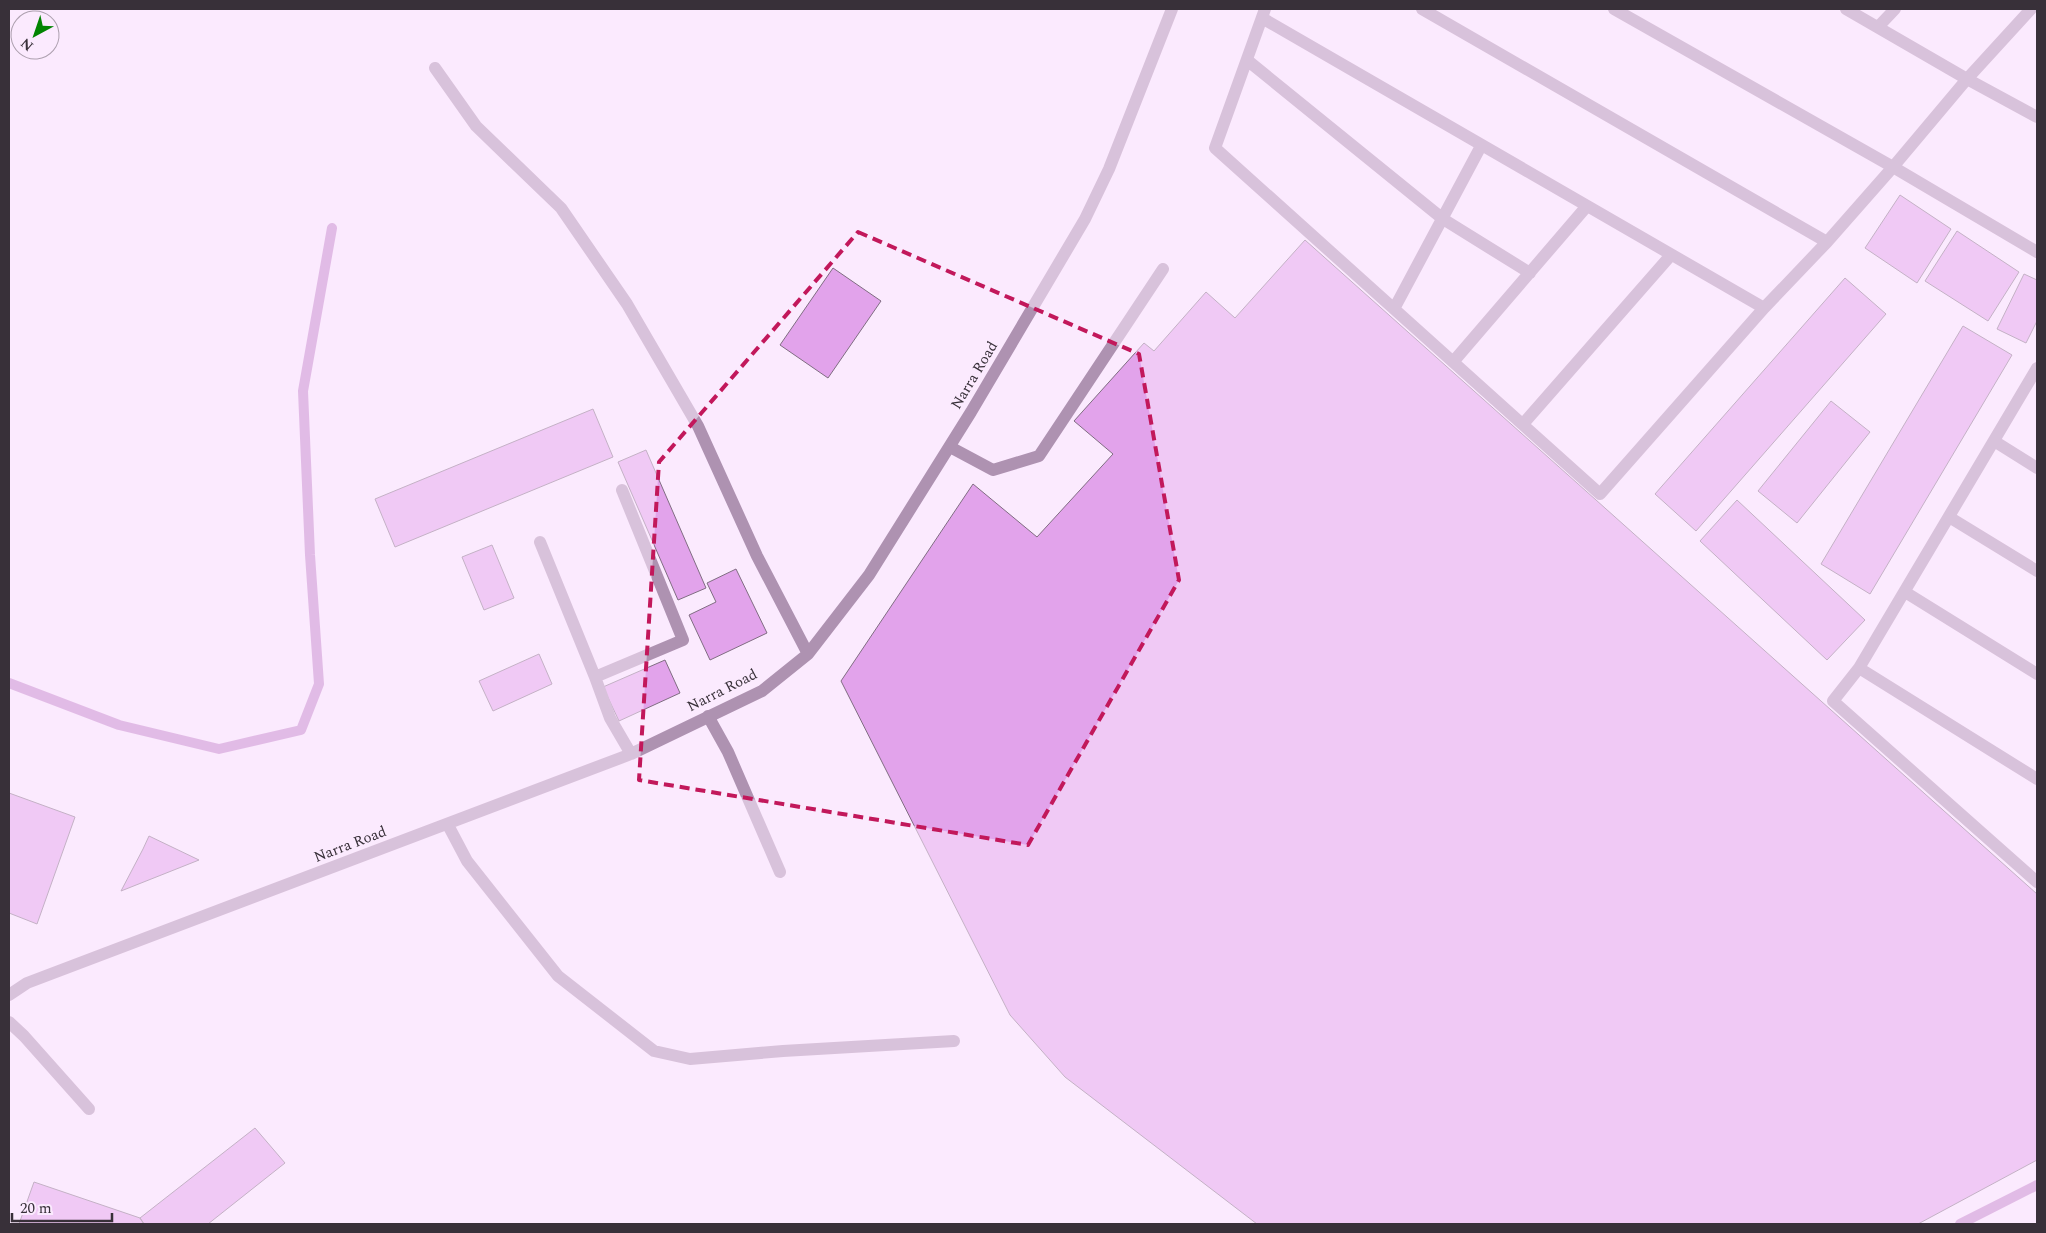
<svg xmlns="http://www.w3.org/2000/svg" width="2046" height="1233" viewBox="0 0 2046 1233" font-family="Spectral,serif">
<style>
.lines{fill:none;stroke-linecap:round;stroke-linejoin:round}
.stream{stroke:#c284ca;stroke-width:10}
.building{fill:#e2a3eb;stroke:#806d82}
.minor{stroke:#ae92b1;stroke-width:12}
.marked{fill:none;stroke:#c2185b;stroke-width:4;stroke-dasharray:10 6;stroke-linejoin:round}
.labels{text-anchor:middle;stroke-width:4;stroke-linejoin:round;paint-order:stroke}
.street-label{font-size:15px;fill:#383039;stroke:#fbeafe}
</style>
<rect width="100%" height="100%" fill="#fbeafe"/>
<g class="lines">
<path class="stream" d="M9 683 119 725 219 749 301 730 319 684 310 555 303 391 332 228
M1960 1224 2037 1185"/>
</g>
<path class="building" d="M1900 195 1951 229 1917 283 1865 248Z
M1957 231 2019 272 1988 321 1925 281Z
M1305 240 2037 894V1160L1918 1224H1257L1065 1077 1010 1015 841 681 973 484 1037 537 1113 454 1074 421 1144 343 1154 351 1206 292 1235 318Z
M833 268 881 301 828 378 780 345Z
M2024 274 2037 280V321L2026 343 1997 329Z
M1845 278 1886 314 1696 531 1655 494Z
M1963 326 2012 355 1870 594 1821 564Z
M1831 401 1870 432 1797 523 1758 491Z
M593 409 613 457 395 547 375 499Z
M646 450 706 588 678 600 618 462Z
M1737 500 1865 620 1827 660 1700 541Z
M492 545 514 598 484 610 462 557Z
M736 569 767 633 710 660 689 615 716 602 707 583Z
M539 654 552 684 493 711 479 681Z
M665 660 680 693 619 721 603 687Z
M9 793 75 817 37 924 9 913Z
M149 836 199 860 121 891 143 849Z
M255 1128 285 1163 208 1224H144L140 1218Z
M34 1182 140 1218 144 1224H19Z"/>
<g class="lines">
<path class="minor" d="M1265 9 1215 148 1600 494 1764 308 1827 242 1893 167 1967 79 2031 9
M1422 9 1827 242
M1614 9 1893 167 2037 252
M1846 9 1967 79 2037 117
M1262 18 1764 308
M1878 27 1895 9
M1247 60 1443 219 1530 273
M435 68 476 126 561 208 627 304 698 426 757 556 808 654
M1394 309 1481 146
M1453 362 1587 206
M2037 368 1859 668 1833 701 2037 882
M1523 424 1671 255
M1994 441 2037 468
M950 447 993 470 1039 456 1163 269
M1949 517 2037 571
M540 542 595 677 610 718 631 754
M1905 592 2037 674
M1859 668 2037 779
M595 677 683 640 622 490
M708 716 728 752 780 872
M448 825 467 861 558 976 654 1051 690 1059 783 1051 954 1041
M9 995 27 983 631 754 762 691 808 654 869 575 971 412 1085 219 1109 169 1172 9
M9 1022 24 1036 89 1109"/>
</g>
<path d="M0 0H2046V1233H0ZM858 232 1139 354 1179 580 1028 845 639 780 659 462Z" fill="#fbeafe" fill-opacity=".55" fill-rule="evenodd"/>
<path class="marked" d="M858 232 1139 354 1179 580 1028 845 639 780 659 462Z"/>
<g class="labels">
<g class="street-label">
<text transform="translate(974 375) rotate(-59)" y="5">Narra Road</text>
<text transform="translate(722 690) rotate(-27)" y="5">Narra Road</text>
<text transform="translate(350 844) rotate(-21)" y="5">Narra Road</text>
</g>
</g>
<rect width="2046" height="1233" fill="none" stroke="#383039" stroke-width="20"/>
<g transform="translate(35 35) rotate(220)"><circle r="24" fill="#fbeafe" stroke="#ada0af"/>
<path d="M0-4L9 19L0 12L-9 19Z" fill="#028402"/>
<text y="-8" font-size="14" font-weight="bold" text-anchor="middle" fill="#383039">N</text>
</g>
<path d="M12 1213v8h100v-8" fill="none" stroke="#383039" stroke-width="2.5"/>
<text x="20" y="1213" font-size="15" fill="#383039" stroke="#fbeafe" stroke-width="4" paint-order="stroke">20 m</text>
</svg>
